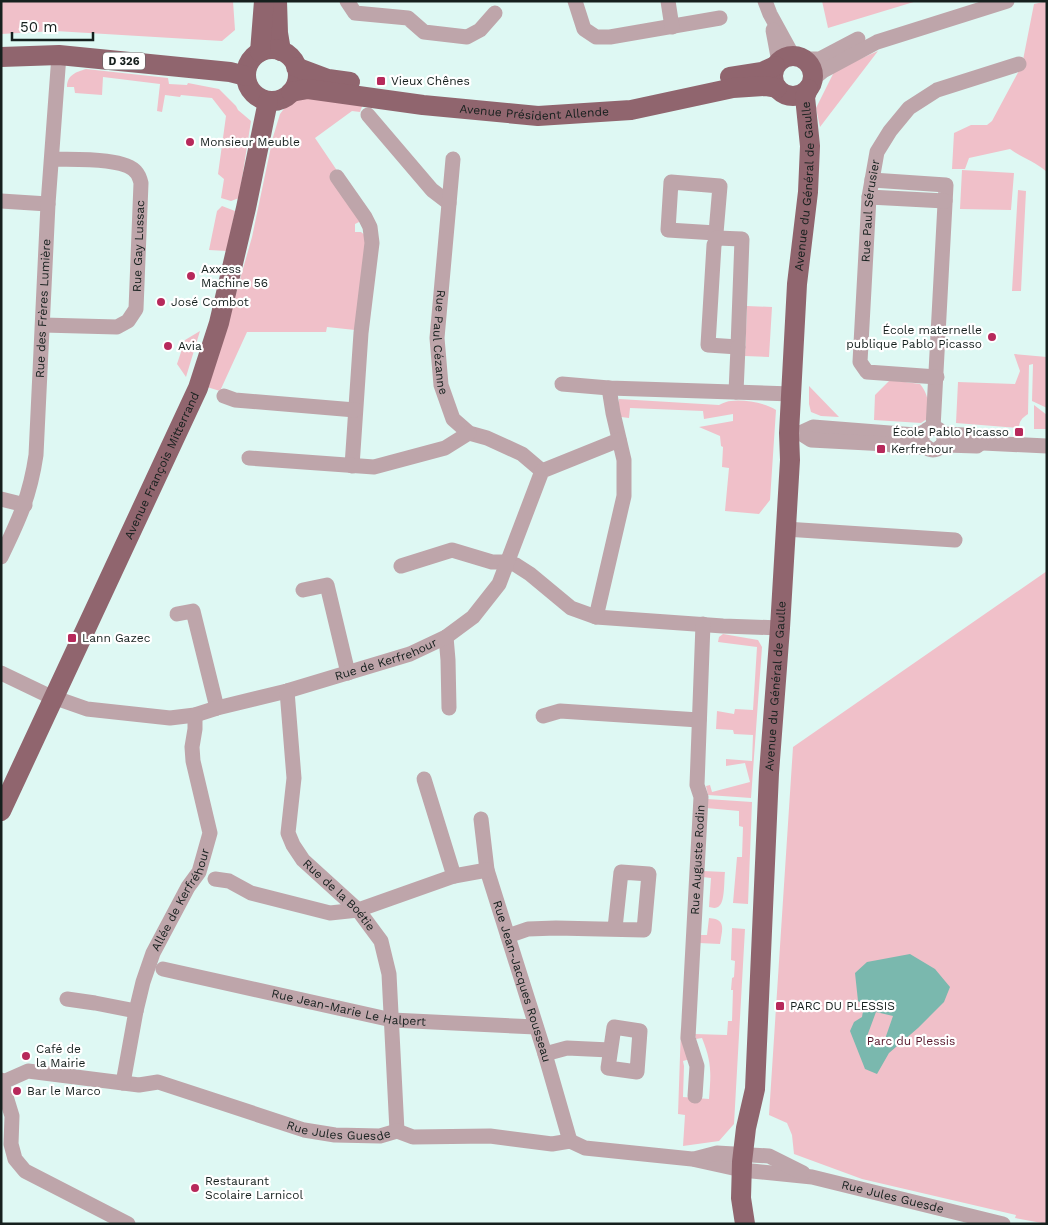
<svg xmlns="http://www.w3.org/2000/svg" width="1048" height="1225" viewBox="0 0 1048 1225" font-family="'Work Sans',sans-serif">
<style>
.green{fill:#f0c0c9}
.water{fill:#7ab8ae;fill-rule:evenodd}
.lines{fill:none;stroke-linecap:round;stroke-linejoin:round}
.minor{stroke:#bea5aa;stroke-width:15}
.major{stroke:#90656e;stroke-width:20}
.poi-dot{fill:#b7295b;stroke:#fff;stroke-width:2}
.labels{text-anchor:middle;stroke-width:4.5;stroke-linejoin:round;paint-order:stroke}
.shield{fill:#fff;stroke:#5c6362;stroke-width:1}
.shield-label{font-size:11px;font-weight:bold;fill:#16201e}
.poi-label{font-size:12px;fill:#16201e;stroke:#fff;text-anchor:start}
.street-label{font-size:12px;fill:#16201e;stroke:#fff}
.park-label{font-size:12px;fill:#57172b;stroke:#fff}
</style>
<rect width="100%" height="100%" fill="#def8f3"/>
<path class="green" d="M1 1H233L235 30 222 41 55 31 1 34Z
M822 1H917L828 28Z
M1047 1V172C1034 161 1022 158 1010 149L969 158 965 169H952L954 133 971 125H987L992 121 1022 65 1034 4Z
M878 51 820 127 816 108 835 70Z
M86 69 168 78 169 84 187 85 188 83 219 89 236 106 238 110 251 121 239 198 231 201 221 198 224 179 218 174 226 116 212 98 181 95 180 97 165 95 162 112 157 111 160 84 103 77 102 95 75 93 74 87H67C67 75 76 72 86 69Z
M303 96 363 104 360 112 352 111 315 138 338 172 363 220 355 224V232H361L367 237 355 330 327 327 326 332H247L220 391 207 387 218 357 252 237 273 137 280 114 286 106 294 99Z
M962 170 1014 173 1011 210 960 209Z
M1018 190 1026 191 1021 291H1012Z
M222 206 235 211 227 251 209 250 217 211Z
M747 306 772 307 769 357 745 356Z
M200 331 186 377 177 364 185 340Z
M1014 354 1047 357V408L1032 401 1033 364 1029 365 1028 414C1022 418 1019 421 1019 428L956 423 958 382 1015 384 1020 371Z
M890 380 920 384C929 395 929 405 927 419L921 423 874 420 875 395Z
M809 386 839 417 821 416 811 412 809 404Z
M619 399 719 405C723 403 728 401 731 401 743 399 766 403 776 410L770 500 759 514 725 511 729 468 722 467 723 447 721 446 720 436 699 427 733 421V414L704 419 703 411 630 408 629 418 621 417 618 412Z
M1034 405 1047 415V429H1034Z
M1047 571V1224L1015 1218 1016 1215 862 1179 794 1154 792 1135 787 1123 769 1115 793 747Z
M723 634 758 640 762 647 751 798 708 795 706 786 710 785 712 792 750 782 745 763 726 766V759L752 761 753 735 734 734 733 730 716 729 717 711 734 714 735 709 753 710 757 647 718 642 719 637Z
M707 799 752 802 748 904 733 903 737 857H742L743 827 739 826V811L706 808Z
M703 871 725 872C724 879 725 900 720 905 717 909 713 908 709 907L711 878 703 877Z
M709 918C727 919 722 930 720 944L699 943V935H707Z
M732 928 745 929 734 1124 719 1141 683 1146 685 1115 678 1114 681 1027 690 1059 683 1061 684 1066 683 1097 709 1099C711 1073 712 1063 702 1038L696 1039 695 1034 727 1035 728 1021H732L733 990H731L732 978 734 977 735 961 731 960Z"/>
<path class="water" d="M910 954 935 969 950 987 944 1002 918 1028 889 1053 877 1074 865 1069 850 1031 854 1022 862 1017 864 1005 858 1001 855 973 867 962ZM876 1012 893 1016 885 1039 875 1046 866 1039Z"/>
<g class="lines">
<g class="minor">
<path d="M347 1 355 13 408 18 424 32 467 37 480 30 495 13"/>
<path d="M575 1 584 29 596 37H610L720 18"/>
<path d="M668 1 672 27"/>
<path d="M765 1 770 14 793 56"/>
<path d="M773 30 779 62"/>
<path d="M805 59H820L858 39"/>
<path d="M812 80 823 71 877 42 1007 1"/>
<path d="M368 115 432 190 449 203"/>
<path id="s1" d="M453 159 437 338 441 385 453 419 469 433 487 438 522 454 542 471"/>
<path d="M337 177 365 217 370 227 372 243 361 333 352 466"/>
<path d="M872 180 946 185 933 428"/>
<path d="M869 197 945 201"/>
<path d="M1 201 48 204"/>
<path d="M716 233 668 230 671 182 720 186 716 233 717 238"/>
<path d="M717 238 742 239 738 347 708 345 714 245Z"/>
<path id="s2" d="M43 325 117 327 128 321 136 309 141 183C140 179 139 175 136 172 124 157 72 160 52 159"/>
<path id="s3" d="M937 377 867 372 860 362 869 197 877 152 890 131 909 108 937 90 1019 64"/>
<path d="M562 384 609 388 792 394"/>
<path d="M736 392 738 347"/>
<path d="M224 396 235 400 355 410"/>
<circle cx="933" cy="439" r="11"/>
<path d="M789 433H800L813 427 915 435 925 432"/>
<path d="M800 433 811 440 887 444 899 447H927"/>
<path d="M943 434 964 435 983 443 1047 446"/>
<path d="M940 447 945 445 977 446 981 443"/>
<path d="M249 458 374 467 445 448 469 433"/>
<path d="M1 499 25 505"/>
<path d="M785 529 955 540"/>
<path id="s4" d="M1 557C19 520 30 496 36 455L48 204 59 55"/>
<path d="M401 566 452 550 492 562H508L516 565 530 574 571 608 596 617 723 626 780 628"/>
<path d="M303 590 327 585 348 673"/>
<path d="M177 614 193 611 217 708"/>
<path d="M596 617 624 496V460L613 413 609 388"/>
<path d="M446 637 448 660 449 708"/>
<path id="s5" d="M1 673 47 695 87 709 170 718 195 715 217 708 287 691 410 654 446 637 473 617 499 584 542 471 619 440"/>
<path id="s6" d="M287 691 294 778 288 833 293 845 303 860 358 910 381 941 389 974 397 1131"/>
<path d="M543 716 560 711 699 720"/>
<path d="M424 779 454 876"/>
<path id="s7" d="M481 819 487 870 545 1054 570 1141"/>
<path d="M215 879 229 881 251 893 330 913 358 910 454 876 487 870"/>
<path d="M508 936 528 929 556 928 644 930 649 874 621 872 615 928"/>
<path id="s8" d="M163 969 392 1020 536 1027"/>
<path d="M67 999 95 1003 136 1011"/>
<path d="M614 1027 640 1031 637 1072 608 1068Z"/>
<path d="M545 1054 567 1048 610 1050"/>
<path d="M1 1080 12 1116 11 1144 15 1159 25 1171 128 1224"/>
<path id="s9" d="M1 1083 28 1071 139 1085 158 1082 304 1130 335 1135 380 1136 397 1131 413 1137 490 1136 552 1144 570 1141 585 1148 692 1159 742 1170 812 1177 1003 1224"/>
<path id="s10" d="M123 1083 136 1011 143 982 153 953 188 887 199 872 210 833 193 761 192 747 195 729V715"/>
<path id="s11" d="M695 1096 697 1066 688 1038 701 797 697 785 703 624"/>
<path d="M694 1159 717 1153 769 1156 803 1173"/>
</g>
<g class="major">
<path d="M277 1 278 33 281 51"/>
<circle cx="272" cy="75" r="26"/>
<path d="M260 52 264 1"/>
<circle cx="793" cy="76" r="20"/>
<path d="M1 57 59 55 230 72 246 76"/>
<path d="M296 67 328 79 350 82"/>
<path d="M730 77 762 72 775 66"/>
<path id="s12" d="M291 92 308 89 423 105 538 116 631 110 733 88 765 86 777 88"/>
<path id="s13" d="M1 811 198 388 219 323 246 208 268 101"/>
<path id="s14" d="M745 1224 741 1198 742 1162 746 1128 755 1089 769 773 780 628 790 460 789 433 797 284 808 192 810 146 805 97 808 89"/>
</g>
</g>
<g class="poi-dot">
<rect x="376" y="76" width="10" height="10" rx="2.5"/>
<circle cx="190" cy="142" r="5"/>
<circle cx="191" cy="276" r="5"/>
<circle cx="161" cy="302" r="5"/>
<circle cx="992" cy="337" r="5"/>
<circle cx="168" cy="346" r="5"/>
<rect x="1014" y="427" width="10" height="10" rx="2.5"/>
<rect x="876" y="444" width="10" height="10" rx="2.5"/>
<rect x="67" y="633" width="10" height="10" rx="2.5"/>
<rect x="775" y="1001" width="10" height="10" rx="2.5"/>
<circle cx="26" cy="1056" r="5"/>
<circle cx="17" cy="1091" r="5"/>
<circle cx="195" cy="1188" r="5"/>
</g>
<g class="labels">
<rect class="shield" x="103" y="52.5" width="42" height="17" rx="4"/>
<g class="shield-label">
<text x="124" y="65">D 326</text>
</g>
<g class="poi-label">
<text x="391" y="85">Vieux Chênes</text>
<text x="200" y="146">Monsieur Meuble</text>
<text x="201" y="273">Axxess<tspan x="201" dy="14">Machine 56</tspan></text>
<text x="171" y="306">José Combot</text>
<text x="982" y="334" text-anchor="end">École maternelle<tspan x="982" dy="14">publique Pablo Picasso</tspan></text>
<text x="178" y="350">Avia</text>
<text x="1009" y="436" text-anchor="end">École Pablo Picasso</text>
<text x="891" y="453">Kerfrehour</text>
<text x="82" y="642">Lann Gazec</text>
<text x="790" y="1010">PARC DU PLESSIS</text>
<text x="36" y="1053">Café de<tspan x="36" dy="14">la Mairie</tspan></text>
<text x="27" y="1095">Bar le Marco</text>
<text x="205" y="1185">Restaurant<tspan x="205" dy="14">Scolaire Larnicol</tspan></text>
</g>
<g class="street-label">
<text dy="4" stroke="none"><textPath href="#s12" startOffset="245">Avenue Président Allende</textPath></text>
<text dy="4" stroke="none"><textPath href="#s14" startOffset="1041">Avenue du Général de Gaulle</textPath></text>
<text dy="4" stroke="none"><textPath href="#s3" startOffset="234">Rue Paul Sérusier</textPath></text>
<text dy="4" stroke="none"><textPath href="#s2" startOffset="164">Rue Gay Lussac</textPath></text>
<text dy="4" stroke="none"><textPath href="#s4" startOffset="255">Rue des Frères Lumière</textPath></text>
<text dy="4" stroke="none"><textPath href="#s1" startOffset="184">Rue Paul Cézanne</textPath></text>
<text dy="4" stroke="none"><textPath href="#s13" startOffset="381">Avenue François Mitterrand</textPath></text>
<text dy="4" stroke="none"><textPath href="#s5" startOffset="401">Rue de Kerfrehour</textPath></text>
<text dy="4" stroke="none"><textPath href="#s14" startOffset="540">Avenue du Général de Gaulle</textPath></text>
<text dy="4" stroke="none"><textPath href="#s11" startOffset="238">Rue Auguste Rodin</textPath></text>
<text dy="4" stroke="none"><textPath href="#s6" startOffset="224">Rue de la Boétie</textPath></text>
<text dy="4" stroke="none"><textPath href="#s10" startOffset="194">Allée de Kerfréhour</textPath></text>
<text dy="4" stroke="none"><textPath href="#s7" startOffset="168">Rue Jean-Jacques Rousseau</textPath></text>
<text dy="4" stroke="none"><textPath href="#s8" startOffset="190">Rue Jean-Marie Le Halpert</textPath></text>
<text dy="4" stroke="none"><textPath href="#s9" startOffset="349">Rue Jules Guesde</textPath></text>
<text dy="4" stroke="none"><textPath href="#s9" startOffset="912">Rue Jules Guesde</textPath></text>
</g>
<g class="park-label">
<text x="911" y="1045">Parc du Plessis</text>
</g>
</g>
<rect width="1048" height="1225" fill="none" stroke="#16201e" stroke-width="5"/>
<path d="M12 32v8h81v-8" fill="none" stroke="#16201e" stroke-width="2.5"/>
<text x="20" y="32" font-size="15" fill="#16201e" stroke="#ffffff" stroke-width="4" paint-order="stroke">50 m</text>
</svg>
